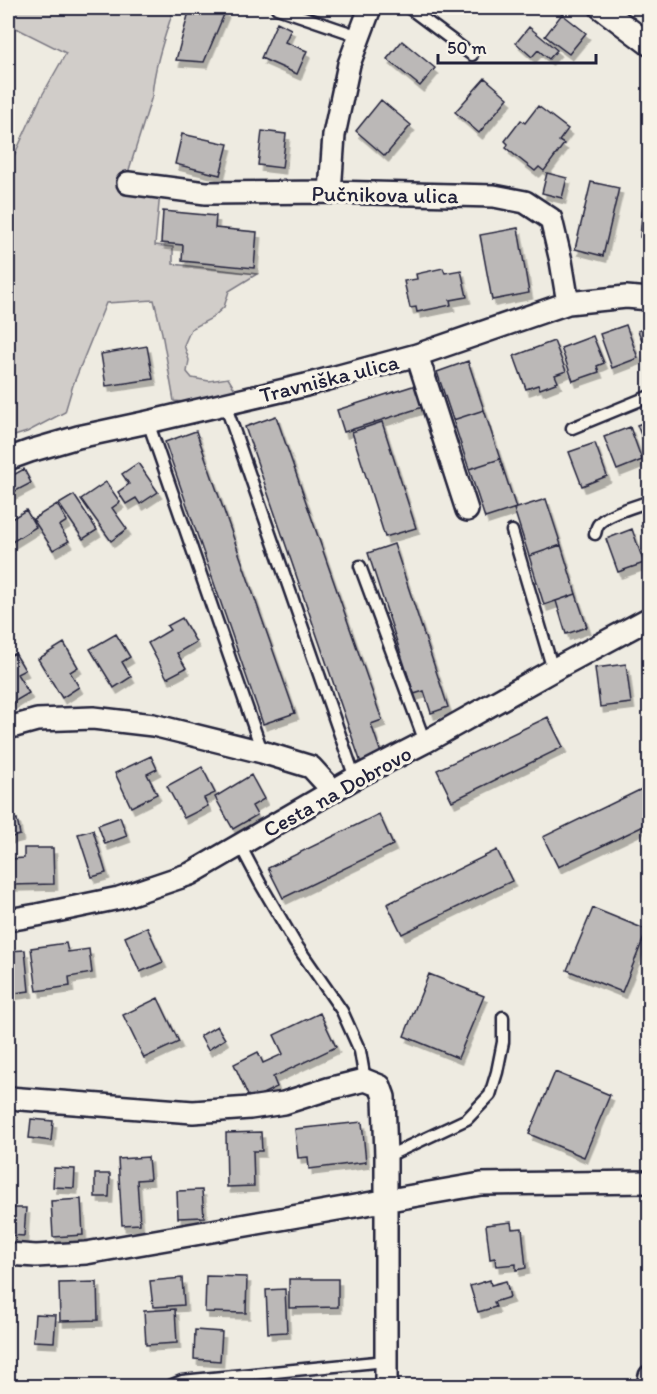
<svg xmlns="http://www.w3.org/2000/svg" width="657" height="1394" viewBox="0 0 657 1394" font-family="Itim,sans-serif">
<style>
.green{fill:#d1cdc9;stroke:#7a7882;stroke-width:1.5}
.building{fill:#bbb8b7;stroke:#22223b;stroke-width:1.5;filter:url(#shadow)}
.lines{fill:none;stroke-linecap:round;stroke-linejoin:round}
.lane-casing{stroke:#22223b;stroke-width:15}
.street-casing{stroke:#22223b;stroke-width:26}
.lane{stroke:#f7f3e8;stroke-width:10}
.street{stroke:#f7f3e8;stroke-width:21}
.labels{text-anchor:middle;stroke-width:6;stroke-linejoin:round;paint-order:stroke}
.street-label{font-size:22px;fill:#22223b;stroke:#f7f3e8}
</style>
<defs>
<filter id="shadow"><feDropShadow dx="3.5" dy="6" stdDeviation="0" flood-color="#0004"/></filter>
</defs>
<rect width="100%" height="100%" fill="#eeebe1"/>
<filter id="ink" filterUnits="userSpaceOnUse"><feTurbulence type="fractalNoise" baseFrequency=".0167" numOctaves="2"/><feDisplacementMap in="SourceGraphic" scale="12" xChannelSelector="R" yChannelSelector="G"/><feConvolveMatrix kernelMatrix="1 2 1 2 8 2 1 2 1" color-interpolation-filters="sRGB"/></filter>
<g filter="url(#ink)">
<path class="green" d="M8 8H174C165 36 154 66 152 96L123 189 160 193 155 245 173 247V264L257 274 229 291 224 307 212 318 191 329 184 345 189 360 187 372 192 378 209 381 228 378 236 391 184 402 174 401 162 333 154 300 106 303 73 385 65 412 27 432 8 438V169L40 99 66 53 8 24Z"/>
<path class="building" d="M190 8H214L225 12 204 62 176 60Z
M562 14 586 33 569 54 545 36Z
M277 22 291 29 285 42 307 51 297 74 261 58Z
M529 27 557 50 549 59 538 50 532 57 516 43Z
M402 41 435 68 420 86 387 59Z
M485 78 508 98 479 133 455 112Z
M381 100 411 125 385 156 356 131Z
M538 106 568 129 559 141 564 144 544 171 539 167 535 171 506 148 508 144 505 141 521 120 525 123Z
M262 131 286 134 282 168 258 165Z
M182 134 228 144 220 175 175 164Z
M547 173 567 178 562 198 542 193Z
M591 182 619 188 603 256 575 249Z
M643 204 650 205V238L640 237Z
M163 211 216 216 215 228 257 232 254 268 182 261 183 245 161 243Z
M518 228 529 293 492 300 480 235Z
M443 268 445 273 461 270 467 297 450 300 451 305 417 312 416 307 410 308 404 281 417 279 416 274Z
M626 325 638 358 612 368 600 334Z
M650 326V358L638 331Z
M593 336 604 363 597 366 599 372 573 381 561 348Z
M554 341 566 371 555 375 558 382 540 389 538 385 526 389 514 356Z
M147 346 153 379 106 386 101 354Z
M468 361 484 410 453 420 437 372Z
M419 384 426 406 344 432 337 410Z
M484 410 500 459 469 469 453 420Z
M276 416 382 720 371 724 382 756 361 763 245 427Z
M650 420V457L637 425Z
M382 422 416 528 385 537 352 432Z
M630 427 642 460 617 470 604 437Z
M196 431 295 713 263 724 165 442Z
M595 443 607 476 582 486 569 452Z
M500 459 516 508 485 518 469 469Z
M138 463 158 492 140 504 136 498 126 504 118 492 129 484 122 474Z
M24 469 31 483 8 495V478Z
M106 482 120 502 112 508 127 529 111 541 81 499Z
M74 495 97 530 83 539 59 504Z
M546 499 561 545 529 556 514 509Z
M57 504 67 521 59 526 69 541 53 550 33 519Z
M26 510 36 527 12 542 8 533V521Z
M650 523V548L641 526Z
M632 529 644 563 618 572 606 539Z
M394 544 448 707 431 713 424 691 414 694 368 553Z
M561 545 576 594 544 605 529 556Z
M576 594 587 627 566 634 556 601Z
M182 618 196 642 177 653 186 668 167 678 148 643 170 630 167 626Z
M116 634 130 657 122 662 131 677 114 688 90 649Z
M64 643 78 667 70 672 79 687 62 698 38 659Z
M15 653 25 670 17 674 29 693 12 703 8 696V657Z
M626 664 631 703 600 707 595 668Z
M548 717 563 747 452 801 437 770Z
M151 756 157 769 147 774 157 794 131 807 115 773Z
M202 767 215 793 204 798 208 806 184 818 167 786Z
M251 775 264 799 252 806 257 815 233 829 215 797Z
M650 785V823L558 867 543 837Z
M379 814 393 845 283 898 268 868Z
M120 817 127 836 105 844 98 825Z
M17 819 20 835 8 838V821Z
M93 830 106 873 92 877 78 834Z
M24 848H53L54 884 11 885V859L24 858Z
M497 850 512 881 402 934 387 904Z
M593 908 647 930 622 992 567 970Z
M147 927 163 962 140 972 125 937Z
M66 943 68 952 89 949 92 973 69 977 70 986 37 991 31 948Z
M25 950 29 991 8 994V951Z
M429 974 484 996 458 1058 404 1036Z
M158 998 179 1042 144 1058 123 1015Z
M320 1013 336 1047 273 1077 277 1087 250 1100 234 1064 258 1052 263 1063 283 1054 274 1035Z
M217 1026 225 1039 208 1050 200 1036Z
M555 1072 610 1095 584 1157 529 1134Z
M31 1119 53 1121 51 1141 29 1138Z
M362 1122 366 1162 309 1169 308 1157 298 1158 295 1129Z
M261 1132 262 1151H253L254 1186 227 1187 226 1133Z
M148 1157 150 1179 137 1180 140 1224 122 1225 118 1159Z
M54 1168 75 1169 74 1188 53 1187Z
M95 1174H110L109 1197H95Z
M202 1190 204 1217 178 1218 177 1191Z
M81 1199 83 1235 53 1237 51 1201Z
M8 1208H26L24 1236 8 1235Z
M511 1222 512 1229 522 1228 526 1268 516 1270V1264L496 1266 495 1258 490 1259 486 1225Z
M206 1276 247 1277 246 1313 205 1312Z
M182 1278 184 1305 153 1307 150 1281Z
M289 1279H338V1307L289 1308Z
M490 1280 491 1285 506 1281 510 1297 494 1302 496 1307 478 1312 470 1286Z
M97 1282 98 1320 60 1321 59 1283Z
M285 1289 287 1332 268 1333 266 1290Z
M175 1309 177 1343 146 1345 144 1311Z
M35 1314 56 1315 54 1342 33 1341Z
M195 1330 222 1332 220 1361 194 1359Z"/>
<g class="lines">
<g class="lane-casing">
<path id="lane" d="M277 8 359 36
M409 8 472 55
M225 404 355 778
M148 422 262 751
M572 428 650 396
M512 531 553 670
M595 534C596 531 596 528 598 525 605 514 637 506 650 501
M360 566 425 742
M240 845 260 883 295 943 342 1011 360 1051 365 1080
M386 1157 467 1119 490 1095 497 1072 503 1042V1017
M170 1386 182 1381 386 1361"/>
</g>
<g class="street-casing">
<path id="street" d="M601 8 650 45
M128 183 206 193 330 192 494 196 525 202 551 219 561 261 568 303
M330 192 334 135 349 64 370 8
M417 355 467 510
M8 459 30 451 78 437 148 422 306 385 417 355 568 303 626 297 650 299
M8 728 37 720 93 718 153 725 262 752 311 767 333 791
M8 920 37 915 119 898 190 874 355 778 425 742 553 670 650 618
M8 1098 193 1112 250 1108 284 1103 328 1089 365 1080 380 1086 384 1097 386 1157V1386
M8 1254 36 1256 86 1253 481 1184 650 1182
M648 1385 650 1376"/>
</g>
<use href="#lane" class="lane"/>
<use href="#street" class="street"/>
</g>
</g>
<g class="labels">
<g class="street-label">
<text transform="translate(385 194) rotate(1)" y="8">Pučnikova ulica</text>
<text transform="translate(329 378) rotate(-14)" y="8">Travniška ulica</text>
<text transform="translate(337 791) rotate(-29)" y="8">Cesta na Dobrovo</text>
</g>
</g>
<rect width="657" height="1394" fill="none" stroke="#f7f3e8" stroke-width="30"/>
<rect x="15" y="15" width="627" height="1364" fill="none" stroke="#22223b" stroke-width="2" filter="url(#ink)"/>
<path d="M438 54v9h158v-9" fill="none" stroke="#22223b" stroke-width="3"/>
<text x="447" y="54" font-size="18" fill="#22223b" stroke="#f7f3e8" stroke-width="4.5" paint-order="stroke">50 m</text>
</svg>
